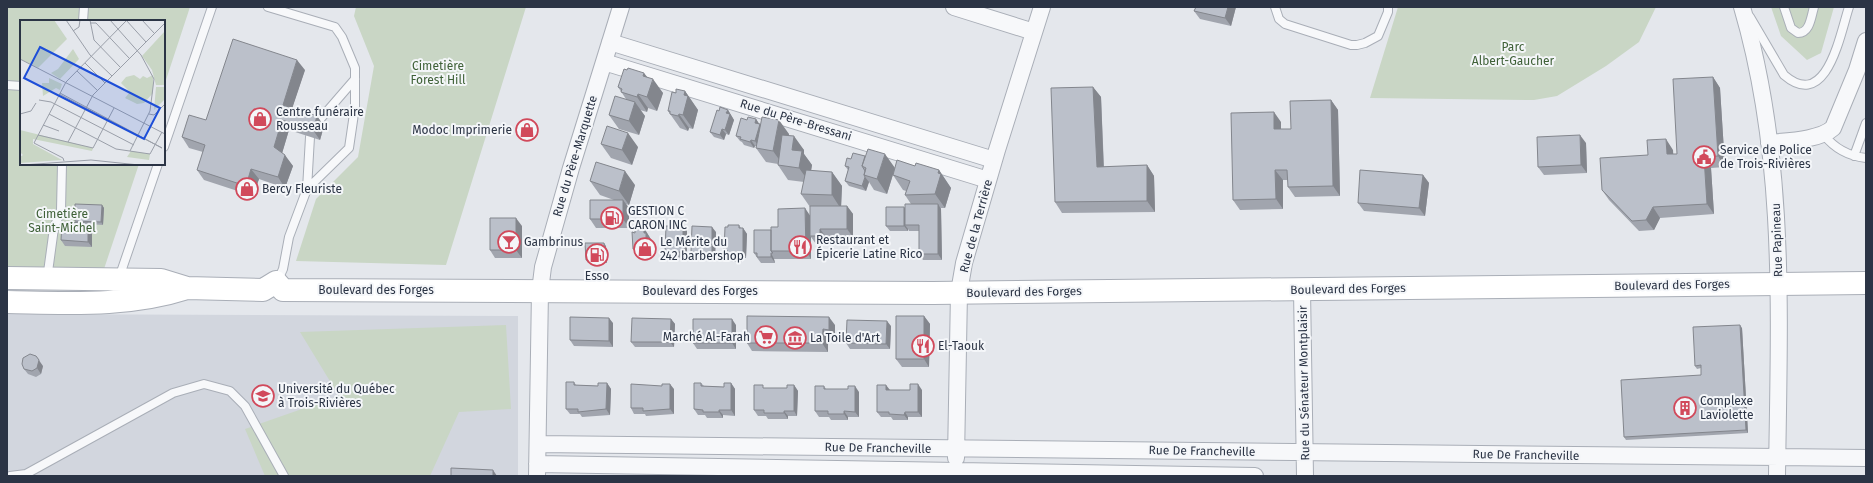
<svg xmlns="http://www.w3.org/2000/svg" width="1873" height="483" viewBox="0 0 1873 483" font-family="'Fira Sans',sans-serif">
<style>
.built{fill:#d2d6de}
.green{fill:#c9d6c5}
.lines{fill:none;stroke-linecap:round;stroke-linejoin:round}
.service-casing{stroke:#a9aeb7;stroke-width:10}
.minor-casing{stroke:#a9aeb7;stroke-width:18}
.secondary-casing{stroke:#a9aeb7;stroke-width:24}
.service{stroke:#f7f8fa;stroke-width:8}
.minor{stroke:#f7f8fa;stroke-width:16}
.secondary{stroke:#fff;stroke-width:22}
.wall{fill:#a1a5ae}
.shaded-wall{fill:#83868d}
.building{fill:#bbc0ca;stroke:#83868d}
.labels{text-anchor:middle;stroke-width:4;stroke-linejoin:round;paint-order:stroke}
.park-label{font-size:12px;fill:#3f6138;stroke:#f4f6f9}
.poi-label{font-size:12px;fill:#2b3445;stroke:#f4f6f9;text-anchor:start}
.street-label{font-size:12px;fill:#2b3445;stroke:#f4f6f9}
.inset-road{fill:none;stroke:#9a9fa9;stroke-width:1}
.view{fill:#1d4ed8;fill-opacity:0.15;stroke:#1d4ed8;stroke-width:2}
.inset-edge{fill:none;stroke:#2b3445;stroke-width:2}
</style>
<rect width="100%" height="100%" fill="#e4e7ec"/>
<path class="built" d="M7 314 518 316V476H7Z"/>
<path class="green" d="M7 7H190L164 86V21H21V164H139L102 275 7 278Z
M356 7H526L446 265 296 261 316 199 358 157 374 66 354 16Z
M1398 7H1656L1639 42 1606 66 1557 96 1534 100 1370 98Z
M1771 7H1834L1821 53 1807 60 1781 36Z
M506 325 511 409 459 412 430 476H265L245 429 339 396 300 332Z"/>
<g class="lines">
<g class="service-casing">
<path id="service" d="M268 7 335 27 342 37 355 68V107L349 148 307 189 289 237 283 269 277 282
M1275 7 1279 19 1285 24 1351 45H1357L1365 43 1378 36 1388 12V7
M1784 7 1791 28 1798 33C1810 33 1811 17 1814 7
M1750 17 1784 75C1827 112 1840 34 1849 7
M83 21 84 7
M7 85 21 86
M316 124 355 79
M1824 135C1835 149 1848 156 1866 158
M164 147 212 7
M1854 156 1866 123
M307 189 310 137
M50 277 48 272 54 228 61 210 62 164
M117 277 121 272 158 164
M10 476 26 474 173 393 204 384 230 391 245 406 284 476"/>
</g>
<g class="minor-casing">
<path id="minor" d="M954 7 1034 32
M1742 7C1787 160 1779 318 1777 476
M610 42 994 160
M604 62 988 180
M1769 143C1787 141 1820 140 1833 128L1857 70 1866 41
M1302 290 1305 476
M538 444 1866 458
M956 458 959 292 964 263 997 150 1042 7
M537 464 1255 476
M537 476 540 291 543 267 571 168 621 7"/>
</g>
<g class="secondary-casing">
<path id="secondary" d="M7 278 161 280 187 288 263 290 276 282 283 290 933 293 1866 283
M7 302C69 303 128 307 187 288"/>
</g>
<use href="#service" class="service"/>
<use href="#minor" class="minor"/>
<use href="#secondary" class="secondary"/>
</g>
<path class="wall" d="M1196 7H1236L1231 26 1200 19 1194 11Z
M305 70 292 108 317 116 324 126 320 140 289 130 282 153 293 166 285 188 259 179 253 196 204 180 197 170 203 152 189 148 182 137 206 120Z
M1713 77 1720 88 1725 167 1711 168 1714 214 1660 218 1654 230 1639 231 1609 200 1602 190 1648 155 1673 150V154H1677Z
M648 78 663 93 657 111 648 108 647 112 640 110 645 116 639 135 619 129 609 115 626 99 618 87Z
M1093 87 1101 97 1104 167 1147 165 1154 176 1155 212 1062 213 1055 202Z
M685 91 698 110 693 129 689 128 688 131 680 128 668 111Z
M1331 100 1338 110 1340 196 1295 197 1288 187V180H1283V209L1240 210 1233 200 1281 122V129H1291Z
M728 110 734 120 729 135 726 134 724 140 714 137 710 132 719 111Z
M756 119 759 124 761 125 789 134V135L804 150V154L812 165 811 171 832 172 842 186 841 206H847L853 214V237H826V244H816L811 237V259H774L775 263H761L758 259 754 253 771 230 810 216V207L801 194 804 182 788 180 778 165V164L766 162 756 148V146H755L754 148 744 145 742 142 740 141 736 136 747 120Z
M1586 143 1587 173 1544 175 1538 167Z
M601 144 638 147 632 165 611 158Z
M845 166 895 168 915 166 939 170 951 188 945 208H941V209L942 260H923L919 254V231H909L908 229V231H890L886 226 904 207 905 209 911 204 905 195 906 191 903 190 893 175 894 171 887 194 874 190 869 182 866 191 849 186 845 181 848 170Z
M1423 175 1429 183 1425 216 1364 211 1358 203Z
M590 181 635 185 629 205 626 204 629 208V228H596L590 219 614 200 600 195Z
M102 205 104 208 103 225 89 224 92 229V247L65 246 61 240 76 223 75 221Z
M739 225 741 228H743L747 234 746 258H742V262H732L724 251 728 227Z
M522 226V258H495L490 250Z
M683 226 687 231V258L669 257 665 252Z
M644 228 652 241V257H638L633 249 635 233Z
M716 232 715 258 713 260H710L707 258H695L691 252Z
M606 246 607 263H588L586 260Z
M924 316 930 324 929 367H902L896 359Z
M671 319 675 324 674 347H635L631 342Z
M613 323V347L574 346 570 340Z
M736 325V349H697L693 343Z
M835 325V338H828V352L752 351 747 343Z
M891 326 890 349H850L846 343Z
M1742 328 1748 433 1626 440 1624 437 1701 375V368L1697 369 1695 366Z
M43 366 41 374 36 377 28 374 24 369Z
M574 382 576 385 598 386 607 383 611 389 610 415 582 417 580 414H570L566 409Z
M701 383 704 386 724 387 731 383 735 389V416L723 415V418H707L705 415H698L694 409Z
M794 385 798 391 797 416H788V419H768L766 416H758L754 410 765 388H787Z
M824 386 826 389 859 392V417H848V420H831L829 417H819L815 411Z
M674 389V414L646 416 645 414H634L631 408Z
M890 390H922V417H908V420H893L891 417H881L877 412Z"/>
<path class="shaded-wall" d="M1228 7H1236L1231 26 1225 18Z
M297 60 305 70 290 115 283 105Z
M644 73 652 83 653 79 663 93 657 111 647 97 643 76Z
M1713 77 1720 88 1725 167 1718 156Z
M1093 87 1101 97 1104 177 1097 167Z
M685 91 698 110 693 129 683 115 684 95Z
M638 94 648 108 647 112 637 97Z
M1331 100 1338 110 1340 196 1333 186Z
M635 102 645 116 639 135 629 121Z
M728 110 734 120 729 135 725 130 726 113Z
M1274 112 1281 122V139L1274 129Z
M679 114 689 128 688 131 678 116Z
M317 116 324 126 320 140 313 130Z
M756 119 760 125 755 123Z
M282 120 289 130 281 157 274 147Z
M779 120 789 134 783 165 773 151Z
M760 124 764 130 759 147 755 141Z
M722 129 726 134 724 140 720 135Z
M628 133 638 147 632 165 622 150Z
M1580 135 1586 143 1587 173 1581 165Z
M794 136 804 150V154L812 165 809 182 799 168 792 150Z
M1666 139 1673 150 1674 165 1667 154Z
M751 140 755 146 754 148 750 142Z
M885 154 895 168 887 194 877 179Z
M285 155 293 166 285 188 278 177Z
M1704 157 1711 168 1714 214 1707 204Z
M1147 165 1154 176 1155 212 1147 201Z
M251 169 259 179 253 196 246 186Z
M939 170 951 188 945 208 935 194Z
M1275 170 1283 180V209L1276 199Z
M625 171 635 185 629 205 619 191Z
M832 172 842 186 841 209 832 195Z
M1423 175 1429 183 1425 216 1419 208Z
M865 177 869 182 866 191 862 186Z
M623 200 629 208V228L623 219Z
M938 204 941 209 942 260 938 254Z
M102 205 104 208 103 225 101 222Z
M847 206 853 214V237L847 229Z
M904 207 908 213 905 225 908 229V231L904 226Z
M1653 207 1660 218 1654 230 1646 220Z
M805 208 811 217 810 236 811 237V259L806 251Z
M516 218 522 226V258L516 250Z
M88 223 92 229V247L88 242Z
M683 226 687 231V258L683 252Z
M712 227 716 232 715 258 712 252Z
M644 228 652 241V257L646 249 644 233Z
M743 228 747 234 746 258 743 252Z
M820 229 826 237V244L820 236Z
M604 243 606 246 607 263 605 260Z
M738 252 742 258V262L738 257Z
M771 253 774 259 775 263 771 257Z
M924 316 930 324 929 367 924 359Z
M829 317 835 325V338L829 330Z
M609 318 613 323V347L609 341Z
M671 319 675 324 674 347 670 342Z
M732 319 736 325V349L732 343Z
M887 321 891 326 890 349 886 344Z
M1740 325 1742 328 1748 433 1746 430Z
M823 329 828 338V352L822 343Z
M36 356 43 366 41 374 37 368Z
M607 383 611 389 610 415 606 409Z
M731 383 735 389V416L731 410Z
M670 384 674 389V414L670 409Z
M918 384 922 390V417L918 412Z
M794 385 798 391 797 416 794 411Z
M886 385 890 390H886Z
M855 386 859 392V417L855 412Z
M719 410 723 415V418L719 412Z
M784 411 788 416V419L784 413Z
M844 411 848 417V420L844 414Z
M905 412 908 417V420L904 415Z
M493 470 497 476H493Z"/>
<path class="building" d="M1196 7H1228L1225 18 1194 11Z
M233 39 297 60 283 105 317 116 313 130 282 120 274 147 285 155 278 177 251 169 246 186 197 170 205 145 182 137 189 115 206 120Z
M628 68 644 73 643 76 653 79 647 97 638 94 637 97 621 92 622 89 618 87 624 69 627 70Z
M1713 77 1718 156 1704 157 1707 204 1653 207 1646 220 1632 221 1602 190 1600 158 1648 155 1647 140 1666 139 1667 154H1677L1673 79Z
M1093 87 1097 167 1147 165V201L1055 202 1051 88Z
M676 89 685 91 684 95 688 96 683 115 679 114 678 116 670 114V111H668L672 92 676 93Z
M615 96 635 102 629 121 609 115Z
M1331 100 1333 186 1288 187 1287 170H1275L1276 199 1233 200 1231 113 1274 112V129H1291L1290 101Z
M720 107 728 110 726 113 730 114 725 130 722 129 720 135 710 132 717 110 719 111Z
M748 117 756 119 755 123 760 124 755 141 751 140 750 142 740 139 741 137 736 136 741 118 747 120Z
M762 117 779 120 773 151 756 148Z
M607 126 628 133 622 150 601 144Z
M782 135 794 136 792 150 802 151 799 168 778 165Z
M1580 135 1581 165 1538 167 1537 137Z
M868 149 885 154 877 179 864 175 866 168 862 166Z
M853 153 865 156 862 166 865 171 864 175 865 177 862 186 845 181 849 167 845 166 847 158 851 159Z
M897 160 915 166 916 163 939 170 938 173 941 174 935 194 905 195 910 181 893 175Z
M596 162 625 171 619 191 590 181Z
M806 170 832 172V195L801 194Z
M1360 170 1423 175 1419 208 1358 203Z
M590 200H623V219H590Z
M75 204 102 205 101 222 75 221Z
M905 204H938V254H919V225H905Z
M810 206H847V229H820V236H810Z
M886 207H904V226H886Z
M805 208 806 251H771V227H778V209Z
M490 218H516V250H490Z
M62 222 88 223V242L61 240Z
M728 225H739V228H743V252H738V257L728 256V251H724L725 227H728Z
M666 226H683V252H665Z
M692 226 712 227V252L709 255H706L703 252H691Z
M635 228H644V233H646V249H633L632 232 635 233Z
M754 230H771V251L773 253H771V257H757V253H754Z
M585 243H604L605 260H586Z
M747 316 829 317V330L823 329 822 343H747Z
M896 316H924V359H896Z
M570 317 609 318V341L570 340Z
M632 318 671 319 670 342H631Z
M693 319H732V343H693Z
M847 320 887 321 886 344 846 343Z
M1740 325 1746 430 1624 437 1621 380 1701 375V365L1695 366 1693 327Z
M30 354 36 356 39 360 37 368 32 371 24 369 22 364 23 358Z
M566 382H574V385L598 386V383H607L606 409 578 412V409H566Z
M694 383H701V386L724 387V383H731V410H719V412H703V410L694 409Z
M631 384 662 386V384H670V409L643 411V408H631Z
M910 384H918V412H905L904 415 889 414V412H877V385H886V390H910Z
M754 385H763V388H787V385H794V411H784V413H764V410H754Z
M815 386H824V389H848V386H855V412L844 411V414H828V411H815Z
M451 468 493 470V476H451Z"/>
<defs>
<g id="shop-ring" transform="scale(1.15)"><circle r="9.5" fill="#f4f6f9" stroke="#d1495b" stroke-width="1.5"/><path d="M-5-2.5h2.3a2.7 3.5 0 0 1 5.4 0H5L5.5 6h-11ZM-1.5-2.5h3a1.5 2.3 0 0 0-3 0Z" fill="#d1495b"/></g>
<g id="civic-ring" transform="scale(1.15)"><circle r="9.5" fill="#f4f6f9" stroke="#d1495b" stroke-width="1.5"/><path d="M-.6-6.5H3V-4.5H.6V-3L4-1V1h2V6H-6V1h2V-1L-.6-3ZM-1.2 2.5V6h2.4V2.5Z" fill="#d1495b"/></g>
<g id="fuel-ring" transform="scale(1.15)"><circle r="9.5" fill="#f4f6f9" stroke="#d1495b" stroke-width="1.5"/><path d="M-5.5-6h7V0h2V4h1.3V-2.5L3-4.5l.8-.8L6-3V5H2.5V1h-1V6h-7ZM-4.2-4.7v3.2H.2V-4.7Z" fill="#d1495b"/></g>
<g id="bar-ring" transform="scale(1.15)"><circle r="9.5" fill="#f4f6f9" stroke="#d1495b" stroke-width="1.5"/><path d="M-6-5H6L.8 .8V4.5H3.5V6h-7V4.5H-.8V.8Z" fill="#d1495b"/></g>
<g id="restaurant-ring" transform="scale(1.15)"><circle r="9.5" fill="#f4f6f9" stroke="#d1495b" stroke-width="1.5"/><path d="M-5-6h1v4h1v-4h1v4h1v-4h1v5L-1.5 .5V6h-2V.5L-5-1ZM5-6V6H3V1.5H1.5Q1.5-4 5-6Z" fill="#d1495b"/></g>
<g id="supermarket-ring" transform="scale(1.15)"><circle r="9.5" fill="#f4f6f9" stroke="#d1495b" stroke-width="1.5"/><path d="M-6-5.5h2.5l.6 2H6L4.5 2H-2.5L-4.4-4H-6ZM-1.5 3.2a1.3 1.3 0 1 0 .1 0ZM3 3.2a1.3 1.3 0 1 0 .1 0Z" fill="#d1495b"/></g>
<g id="museum-ring" transform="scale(1.15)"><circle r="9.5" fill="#f4f6f9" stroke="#d1495b" stroke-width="1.5"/><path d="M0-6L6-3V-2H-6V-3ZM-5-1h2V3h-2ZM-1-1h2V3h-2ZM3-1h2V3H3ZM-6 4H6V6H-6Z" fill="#d1495b"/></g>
<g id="university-ring" transform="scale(1.15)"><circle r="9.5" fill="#f4f6f9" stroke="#d1495b" stroke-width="1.5"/><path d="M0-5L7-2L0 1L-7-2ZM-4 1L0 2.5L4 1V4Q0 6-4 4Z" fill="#d1495b"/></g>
<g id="building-ring" transform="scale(1.15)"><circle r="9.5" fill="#f4f6f9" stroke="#d1495b" stroke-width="1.5"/><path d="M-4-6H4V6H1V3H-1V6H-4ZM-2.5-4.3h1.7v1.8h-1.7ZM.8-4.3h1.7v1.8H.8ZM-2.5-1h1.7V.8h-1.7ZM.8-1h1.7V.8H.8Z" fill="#d1495b"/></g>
</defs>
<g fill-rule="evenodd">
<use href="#shop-ring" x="260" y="119"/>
<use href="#shop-ring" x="527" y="130"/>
<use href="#civic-ring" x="1704" y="157"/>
<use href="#shop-ring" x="247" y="189"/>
<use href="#fuel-ring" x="612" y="218"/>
<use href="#bar-ring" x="509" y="242"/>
<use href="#restaurant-ring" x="800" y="247"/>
<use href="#shop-ring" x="645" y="249"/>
<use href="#fuel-ring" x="597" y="255"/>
<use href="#supermarket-ring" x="766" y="337"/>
<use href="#museum-ring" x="795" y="338"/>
<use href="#restaurant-ring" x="923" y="346"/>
<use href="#university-ring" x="263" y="396"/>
<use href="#building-ring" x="1685" y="408"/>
</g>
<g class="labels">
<g class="park-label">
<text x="1513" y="51">Parc<tspan x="1513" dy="14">Albert-Gaucher</tspan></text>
<text x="438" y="70">Cimetière<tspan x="438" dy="14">Forest Hill</tspan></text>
<text x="62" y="218">Cimetière<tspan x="62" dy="14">Saint-Michel</tspan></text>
</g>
<g class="poi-label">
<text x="276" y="116">Centre funéraire<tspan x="276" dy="14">Rousseau</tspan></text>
<text x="512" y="134" text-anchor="end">Modoc Imprimerie</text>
<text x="1720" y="154">Service de Police<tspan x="1720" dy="14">de Trois-Rivières</tspan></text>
<text x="262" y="193">Bercy Fleuriste</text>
<text x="628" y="215">GESTION C<tspan x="628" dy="14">CARON INC</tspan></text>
<text x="816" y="244">Restaurant et<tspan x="816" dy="14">Épicerie Latine Rico</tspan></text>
<text x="524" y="246">Gambrinus</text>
<text x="660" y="246">Le Mérite du<tspan x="660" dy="14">242 barbershop</tspan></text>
<text x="597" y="280" text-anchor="middle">Esso</text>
<text x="750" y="341" text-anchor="end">Marché Al-Farah</text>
<text x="810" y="342">La Toile d'Art</text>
<text x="938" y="350">El-Taouk</text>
<text x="278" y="393">Université du Québec<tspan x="278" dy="14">à Trois-Rivières</tspan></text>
<text x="1700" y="405">Complexe<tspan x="1700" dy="14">Laviolette</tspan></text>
</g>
<g class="street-label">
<text transform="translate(796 120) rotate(17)" y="4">Rue du Père-Bressani</text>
<text transform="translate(575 156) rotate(-73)" y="4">Rue du Père-Marquette</text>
<text transform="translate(976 226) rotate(-75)" y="4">Rue de la Terrière</text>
<text transform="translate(1777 240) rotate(-92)" y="4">Rue Papineau</text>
<text transform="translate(1672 285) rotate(-1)" y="4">Boulevard des Forges</text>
<text transform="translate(1348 289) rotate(-1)" y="4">Boulevard des Forges</text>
<text x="376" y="294">Boulevard des Forges</text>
<text x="700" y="295">Boulevard des Forges</text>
<text transform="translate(1024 292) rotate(-1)" y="4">Boulevard des Forges</text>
<text transform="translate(1304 383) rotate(-91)" y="4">Rue du Sénateur Montplaisir</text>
<text transform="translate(878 448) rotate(1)" y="4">Rue De Francheville</text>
<text transform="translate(1202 451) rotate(1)" y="4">Rue De Francheville</text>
<text transform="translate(1526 455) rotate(1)" y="4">Rue De Francheville</text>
</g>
</g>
<g transform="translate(20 20)">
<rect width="145" height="145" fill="#e4e7ec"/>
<path d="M0 0H34L47 19 18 48 0 39ZM145 11V65H136L132 50 122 36ZM53 29 59 39 40 59 31 53 38 49ZM114 55 120 59 123 56 127 58 133 55V73L124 83 117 84 105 78 110 72 101 63 106 57ZM29 58 42 64 40 70 36 68 23 76 22 63H29ZM136 67H145V79L134 90ZM0 110 73 128 72 131 13 119V124L42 140 0 143V137L3 135 0 132ZM111 131 130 134 129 140 107 137Z" fill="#c9d6c5"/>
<path class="inset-road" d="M46 0 70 35 92 56M70 0 74 20 100 47M90 0 121 35 134 59 130 91 110 131M106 0 126 22M122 0 134 13M70 3H76L109 38M53 11 59 7 60 0M0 39 145 114M65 43 85 63M57 51 78 71M39 74 142 128 40 73M19 80 31 82 114 125M0 94 11 91 16 83M29 94 96 129 130 134 142 112M129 94 134 95 145 84M23 105 39 111M18 115 73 128 94 88M48 122 73 75 145 3M44 141 43 138 14 123 46 62 107 0M3 145 71 140 119 145"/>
<path class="view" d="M20 27 140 88 124 119 4 58Z"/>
<rect width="145" height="145" class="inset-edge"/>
</g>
<rect width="1873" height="483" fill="none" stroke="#2b3445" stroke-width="16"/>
</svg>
